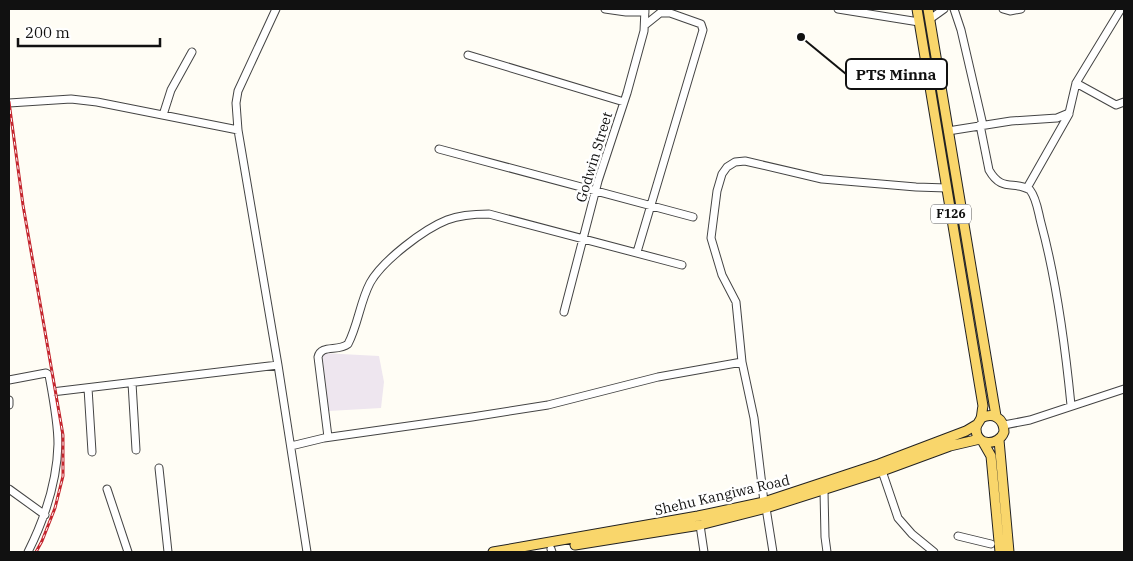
<svg xmlns="http://www.w3.org/2000/svg" width="1133" height="561" viewBox="0 0 1133 561" font-family="'IBM Plex Serif',serif">
<style>
.industrial{fill:#eee6ef}
.lines{fill:none;stroke-linecap:round;stroke-linejoin:round}
.minor-casing{stroke:#444;stroke-width:9}
.major-casing{stroke:#222;stroke-width:11}
.minor{stroke:#fff;stroke-width:7}
.major{stroke:#f9d66b;stroke-width:9}
.rail-casing{stroke:#c4262e;stroke-width:3}
.rail{stroke:#fff;stroke-width:1;stroke-dasharray:4;stroke-linecap:butt}
.labels{text-anchor:middle;stroke-width:5;stroke-linejoin:round;paint-order:stroke}
.shield{fill:#fff;stroke:#585858;stroke-width:1}
.shield-label{font-size:12px;font-weight:bold;fill:#111}
.street-label{font-size:14px;fill:#111;stroke:#fff}
.leader{fill:none;stroke:#111;stroke-width:2}
.callout-dot{fill:#111;stroke:#fff;stroke-width:2}
.callout{fill:#fff;stroke:#111;stroke-width:2}
.callout-label{font-size:15px;text-anchor:middle;font-weight:bold;fill:#111}
</style>
<rect width="100%" height="100%" fill="#fffdf5"/>
<path class="industrial" d="M322 353 379 356 384 382 381 408 329 411Z"/>
<g class="lines">
<g class="minor-casing">
<path id="minor" d="M276 9 238 91 236 103 238 130 278 365 307 552
M605 9 626 12H645
M838 9 919 22
M954 9 961 30 983 125
M1003 9 1010 11 1021 9
M930 19 944 9
M468 55 624 102
M1076 83 1116 105 1124 102
M9 103 71 99 97 102 238 130
M163 115 171 90 192 52
M980 125 989 170C1002 193 1014 180 1030 190 1037 199 1038 212 1041 223 1057 282 1065 344 1071 405
M948 131 1011 121 1057 118 1069 113 1076 83 1121 9
M439 149 693 217
M1027 188 1069 114
M637 252 703 30 701 24 670 13H660L645 25
M564 312 598 181 627 93 644 31 645 9
M9 380 46 373 49 375C53 397 58 422 58 444 57 483 45 518 28 552
M132 383 136 450
M88 388 92 452
M52 392 278 365
M9 400V405
M1004 425 1030 420 1124 389
M328 437 318 357C321 344 338 352 348 344 358 325 360 302 370 283 382 261 424 229 447 220 460 215 475 214 489 214L682 265
M291 446 324 438 472 417 548 405 658 377 742 362
M159 468 168 552
M882 471 898 518 912 534 934 552
M9 489 45 515
M107 489 128 552
M824 491 825 537 827 552
M764 502 754 418 742 362 736 302 722 275 711 238 717 191 722 174 727 167 735 162 745 161 822 179 916 187 947 188
M766 508 773 552
M700 525 704 552
M958 536 991 544
M551 549 552 552"/>
</g>
<g class="major-casing">
<path id="major" d="M917 9 983 406C982 410 982 415 981 418 979 423 976 424 976 429 976 447 999 446 1004 432 1004 418 993 412 981 418
M928 9 996 416
M999 440 1009 552
M983 442 991 456 1000 552
M575 545 700 525 766 508 882 471 950 446 980 439
M493 552 698 516 764 502 879 464 966 431 976 425"/>
</g>
<use href="#minor" class="minor"/>
<use href="#major" class="major"/>
<g class="rail-casing">
<path id="rail" d="M9 102 23 205 63 435V476L55 508 42 541 36 552"/>
</g>
<use href="#rail" class="rail"/>
</g>
<g class="labels">
<rect class="shield" x="931" y="204.5" width="40" height="19" rx="4"/>
<g class="shield-label">
<text x="951" y="218">F126</text>
</g>
<g class="street-label">
<text transform="translate(594 157) rotate(-73)" y="5">Godwin Street</text>
<text transform="translate(722 495) rotate(-13)" y="5">Shehu Kangiwa Road</text>
</g>
</g>
<path class="leader" d="M801 37L846 74"/>
<circle class="callout-dot" cx="801" cy="37" r="5"/>
<rect class="callout" x="846" y="59" width="101" height="30" rx="5"/>
<g class="callout-label">
<text x="896" y="80">PTS Minna</text>
</g>
<rect width="1133" height="561" fill="none" stroke="#111111" stroke-width="20"/>
<path d="M18 38v8h142v-8" fill="none" stroke="#111111" stroke-width="2.5"/>
<text x="25" y="38" font-size="15" fill="#111111" stroke="#ffffff" stroke-width="4" paint-order="stroke">200 m</text>
</svg>
